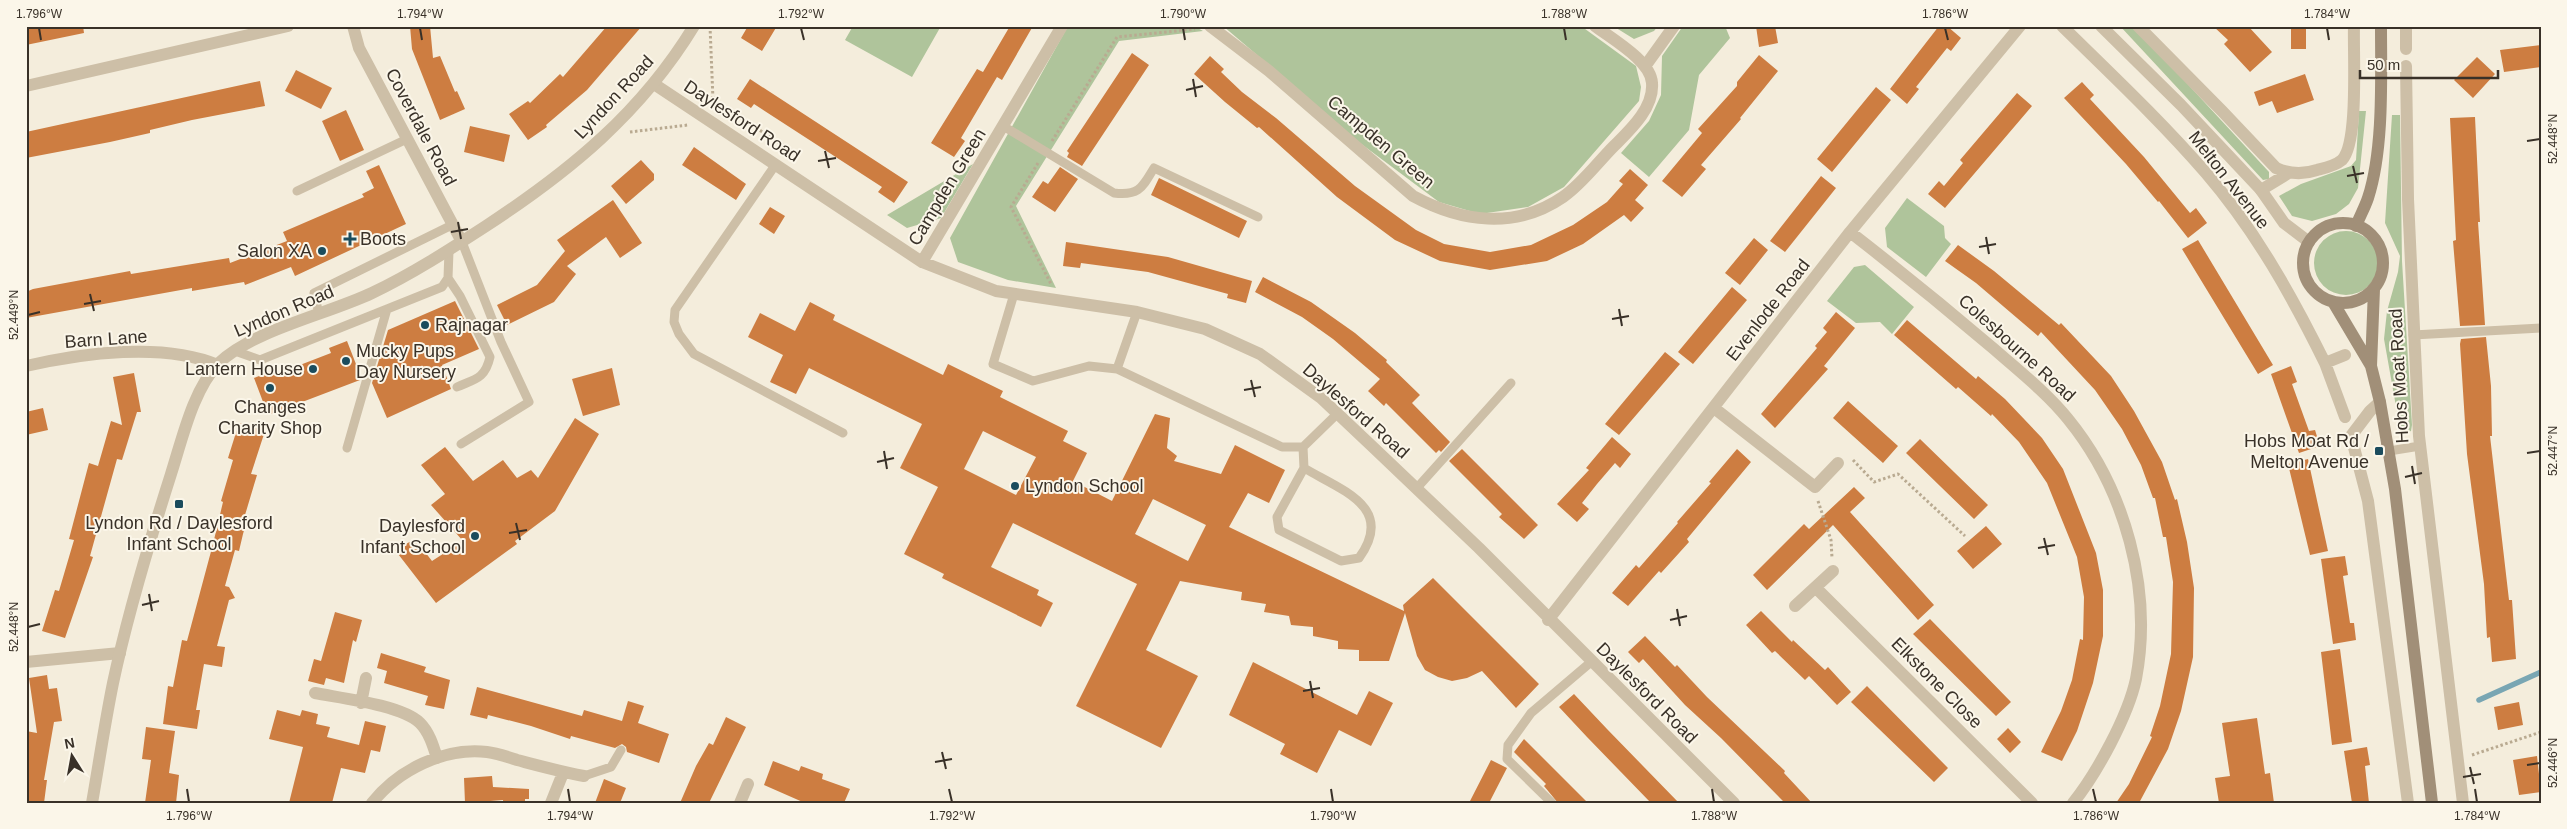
<svg xmlns="http://www.w3.org/2000/svg" width="2567" height="829" viewBox="0 0 2567 829" font-family="Helvetica,sans-serif">
<style>
.green{fill:#afc49b}
.lines{fill:none;stroke-linecap:round;stroke-linejoin:round}
.stream{stroke:#79a6b3;stroke-width:5.5}
.building{fill:#cd7d41;fill-rule:evenodd}
.path{stroke:#b9aa91;stroke-width:3;stroke-dasharray:2.5 2.5;stroke-linecap:butt}
.service{stroke:#cdbfa7;stroke-width:9}
.minor{stroke:#cdbfa7;stroke-width:12}
.tertiary{stroke:#cdbfa7;stroke-width:12}
.secondary{stroke:#a18f78;stroke-width:12}
.ticks{fill:none;stroke:#393128;stroke-width:2}
.poi-dot{fill:#1b4c5d;stroke:#fbf6e9;stroke-width:2}
.labels{text-anchor:middle;stroke-width:4;stroke-linejoin:round;paint-order:stroke}
.street-label{font-size:18px;fill:#393128;stroke:#fbf6e9}
.poi-label{font-size:18px;fill:#393128;stroke:#fbf6e9;text-anchor:start}
.neatline{fill:none;stroke:#393128;stroke-width:2}
.ticks-label{font-size:12px;text-anchor:middle;fill:#393128}
</style>
<rect width="100%" height="100%" fill="#f4eddc"/>
<path class="green" d="M853 26H941L912 77 845 40Z
M1068 26H1194L1203 31 1119 41 1016 206 1056 288 1008 280 958 262 950 238Z
M1223 26H1581L1636 66 1641 87 1639 101 1564 187 1528 207 1480 214 1439 202 1360 143Z
M1613 26H1658L1654 31 1634 39Z
M1683 26H1725L1730 38 1699 75 1689 130 1649 177 1621 153 1649 121 1661 95 1662 56Z
M2120 26H2134L2269 172V179L2263 180Z
M2359 111H2366L2358 188 2349 204 2336 214 2312 221 2292 216 2279 196 2301 184 2351 166 2356 160Z
M2392 115H2400L2402 261 2412 425 2411 431 2405 433 2400 429 2384 339 2387 311 2398 272 2400 256 2385 223Z
M973 164 941 218 907 228 887 215Z
M1907 198 1944 226 1945 238 1951 244 1926 277 1887 247 1885 228Z
M2314 263a32 32 0 1 1 64 0a32 32 0 1 1-64 0Z
M1865 265 1914 307 1892 334 1880 322 1856 323 1827 301 1854 267Z"/>
<g class="lines">
<path class="stream" d="M2479 700 2541 672"/>
</g>
<path class="building" d="M26 26H83L84 33 26 45Z
M410 26H430L433 58 440 56 455 92 457 91 465 109 440 120 412 49Z
M607 26H642L587 90 546 125 547 127 528 140 509 114 528 101 530 103 560 74 563 77Z
M748 26H777L762 51 741 38Z
M1010 26H1033L1002 80 997 77 961 138 965 141 954 157 931 143 977 69 983 72Z
M1756 26H1775L1778 43 1759 47Z
M1939 26H1947L1961 38 1951 51 1947 48 1916 87 1919 89 1907 104 1890 89Z
M2213 26H2248L2272 52 2250 72 2224 44 2228 40Z
M2306 26V49H2291V27Z
M2541 45V67L2504 72 2500 50Z
M1132 53 1149 65 1082 166 1067 157 1069 153 1067 151Z
M1759 55 1778 71 1740 118 1741 119 1701 165 1706 169 1682 197 1662 181 1702 133 1698 129 1737 86V82Z
M1210 56 1224 69 1221 72 1242 92 1276 118 1355 186 1416 230 1444 244 1490 252 1531 245 1573 225 1607 202 1623 184 1619 181 1630 169 1648 185 1635 200 1644 208 1631 222 1624 215 1583 244 1547 261 1490 270 1440 261 1395 240 1337 197 1259 127 1257 128 1225 102 1194 74Z
M2477 57 2495 74 2473 98 2454 80Z
M296 70 332 88 321 109 285 91Z
M2305 74 2314 100 2277 113 2272 101 2259 106 2254 92Z
M750 79 908 182 894 203 878 192 882 187 754 104 751 108 737 99Z
M260 81 265 106 192 120 150 130V133L110 142 26 158V132Z
M2082 82 2094 95 2090 99 2144 157 2190 213 2196 208 2207 223 2188 238 2159 201 2158 202 2126 164 2064 98Z
M1876 87 1891 100 1832 172 1817 159Z
M2017 93 2032 106 1945 208 1928 194 1939 181 1944 186 1963 163 1960 160Z
M346 110 364 150 340 161 322 121Z
M2475 117 2480 222H2478L2485 325 2460 326 2453 241 2456 240 2450 118Z
M470 126 510 135 504 162 464 152Z
M694 147 746 184 736 200 682 165Z
M641 160 654 174V180L626 204 611 186Z
M379 165 406 224 295 276 291 267 245 285 244 282 192 291V288L26 318V292L33 289 130 271 131 274 229 258 230 263 287 241 283 232 364 197 362 194 374 188 366 171Z
M1060 167 1078 179 1055 212 1032 197 1043 181 1048 184Z
M1821 176 1836 188 1785 252 1770 241Z
M1159 178 1247 221 1239 238 1151 195Z
M613 200 642 243 620 258 606 237 567 266 576 274 554 302 507 325 497 305 537 285 565 251 557 240Z
M770 207 785 216 774 234 759 224Z
M1754 238 1768 250 1740 285 1725 273Z
M2198 240 2273 365 2258 374 2182 249Z
M1066 242 1168 257 1252 281 1246 303 1227 298 1228 294 1148 272 1081 263 1080 268 1063 266Z
M1958 245 1994 271 2059 325 2061 323 2111 376 2134 411 2162 462 2175 500 2177 499 2187 542 2194 588 2193 657 2181 711 2168 749 2139 803H2116L2129 784 2152 737 2150 736 2160 706 2171 654 2173 582 2166 537H2163L2155 498H2153L2141 465 2122 429 2095 390 2041 332 2038 336 1976 283 1945 261Z
M1263 277 1311 302 1355 333 1387 360 1386 362 1420 395 1412 403 1450 442 1441 452 1439 450 1436 453 1386 403 1384 406 1368 391 1380 379 1333 339 1302 317 1255 292Z
M1732 287 1747 300 1693 364 1678 352Z
M455 301 479 349 442 365 451 389 387 418 372 383 388 330Z
M810 302 835 315 833 320 943 375 948 364 1003 391 1000 397 1068 431 1063 441 1087 453 1073 481 1112 501 1155 414 1170 418 1167 448 1177 456 1174 461 1221 474 1235 445 1285 470 1269 503 1248 493 1229 527 1404 611 1403 605 1433 578 1539 684 1516 708 1482 671 1467 678 1452 681 1438 677 1425 670 1417 656 1405 613 1389 661H1359V650L1338 649V641L1313 636V627L1291 625 1289 616 1264 612 1266 604 1241 600 1242 592 1180 581 1146 650 1198 676 1161 748 1076 706 1137 584 1013 523 991 567 1039 590 1037 595 1053 603 1041 627 942 578 944 574 904 554 938 487 900 468 922 424 809 368 796 394 770 382 783 355 748 337 760 313 795 331ZM983 431 1036 457 1016 495 964 469ZM1153 499 1206 525 1188 561 1135 534Z
M1836 312 1855 328 1824 366 1828 369 1775 428 1761 414 1817 348 1815 346 1827 332 1823 328Z
M1907 320 1976 379 1978 376 2005 399 2042 438 2063 469 2096 553 2103 590V636L2093 683 2077 731 2062 761 2041 752 2061 711 2072 680 2080 639 2083 640 2084 597 2077 557 2047 483 2019 442 1992 414 1991 416 1958 387 1956 389 1894 335Z
M2486 337 2491 386 2492 436H2490L2509 600H2512L2516 659 2492 662 2490 637 2487 638 2484 584 2467 454 2460 344 2461 339Z
M347 341 361 377 360 380 268 415 254 378 272 371 274 375 331 353 329 348Z
M1665 352 1680 364 1619 435 1605 424Z
M2291 366 2297 382 2292 384 2309 431 2315 430 2320 446 2299 453 2271 374Z
M612 368 620 405 583 416 572 379Z
M134 373 141 412H137L122 460 117 459 90 556 93 557 65 638 42 631 55 590 59 591 74 540 69 539 89 463 98 466 111 421 122 425 113 377Z
M1848 401 1898 446 1883 463 1833 418Z
M43 408 48 430 26 435V412Z
M575 418 599 434 555 511 515 541 517 544 436 603 395 550 415 539 432 561 463 541 431 505 445 494 421 465 445 447 473 481 503 460 517 478 531 470 538 478Z
M239 423 265 431 251 474 257 475 245 515 248 516 243 534 239 551 235 550 225 586 229 587 235 598 229 600 217 646 225 647 222 667 204 664 196 710H200L197 729 163 724 168 686 173 687 182 640 187 641 213 544 223 502 221 501 233 460 228 458Z
M1612 437 1631 454 1620 468 1615 463 1597 484 1582 503 1589 509 1577 522 1557 504 1589 470 1586 468Z
M1920 439 1988 505 1974 519 1906 453Z
M1462 449 1538 525 1524 539 1499 517 1502 514 1449 461Z
M1737 449 1751 462 1687 539 1689 542 1661 573 1659 571 1628 606 1612 593 1636 565 1639 568 1678 523 1677 522 1711 483 1709 482Z
M2308 459 2328 551 2310 555 2288 464Z
M1854 487 1865 498 1850 512 1934 605 1918 620 1833 525 1767 590 1753 575 1804 524 1809 529Z
M1986 526 2002 544 1973 569 1957 551Z
M2345 556 2348 575 2343 576 2350 623H2354L2356 640 2333 644 2321 559Z
M1761 611 1792 642 1793 640 1825 670 1828 667 1851 692 1837 705 1809 676 1805 680 1775 651 1772 653 1746 625Z
M335 612 362 620 356 642 353 640 344 683 326 678 324 685 308 681 314 659 321 661Z
M1930 619 2011 702 1996 716 1913 634Z
M1645 636 1675 667 1677 665 1707 697 1785 771 1784 773 1812 803H1785L1721 738 1685 705 1643 659 1639 663 1628 652Z
M2340 649 2352 742 2332 745 2321 652Z
M381 653 426 667 424 672 450 680 444 709 425 705 428 696 384 683 387 671 377 668Z
M1253 662 1357 715 1369 691 1393 703 1371 746 1339 730 1317 773 1280 754 1285 744 1229 715Z
M47 675 49 689 57 688 62 721 54 722 44 780H47L44 803H26V731L37 733 29 678Z
M1867 686 1948 768 1934 782 1851 702Z
M477 687 582 716 584 710 622 721 628 701 644 706 638 723 669 734 659 763 627 752 626 747 622 744 615 748 571 736 570 739 531 726 488 715 487 719 470 715Z
M1574 694 1607 729 1679 803H1651L1587 737 1559 707Z
M2519 702 2523 725 2498 730 2494 707Z
M277 710 300 716 302 710 318 714 316 724 330 727 327 737 359 745 365 721 386 726 380 752 371 750 365 773 341 768 332 803H289L303 747 269 739Z
M726 717 746 727 709 803H680L696 766 709 743 713 745Z
M2257 718 2265 774 2270 773 2274 803H2219L2215 778 2230 776 2222 723Z
M146 727 175 731 169 773 179 775 176 803H145L151 760 142 759Z
M2008 728 2021 742 2010 753 1997 739Z
M1524 739 1588 803H1558L1544 786 1546 784 1514 752Z
M2367 747 2370 765 2365 766 2369 803H2352L2344 751Z
M2537 756 2541 792 2519 795 2513 760Z
M1491 760 1507 768 1489 803H1469Z
M773 761 799 771 801 766 823 774 822 779 850 789 844 803H805L764 785Z
M492 776 493 787 529 789V799H525V803H503V800L465 803 464 778Z
M604 779 626 788 620 803H595Z"/>
<g class="lines">
<path class="path" d="M710 26 713 100 795 153V160
M630 132 688 125
M1052 141 1117 37 1195 29
M1038 163 1011 207 1051 284
M1853 460 1874 482 1898 474 1965 536
M1818 501 1831 540 1832 558
M2472 755 2541 732"/>
<path class="service" d="M1003 126 1114 193C1139 196 1142 188 1154 168L1258 217
M776 164 675 310 674 322 679 334 694 354 843 433
M297 191 407 139
M448 278 460 296 490 357C485 379 475 379 457 387
M1014 294 993 364 1033 381 1089 366 1117 369 1282 447H1303L1337 414
M319 314 314 293 452 225
M2413 335 2541 328
M235 351 260 360 442 287 448 278 449 251
M1117 369 1137 312
M461 444 529 402 501 342 462 242
M1303 447 1304 468 1277 517 1279 530 1341 561 1359 558C1396 507 1341 490 1304 468
M347 448 387 309
M2389 451 2420 446
M1416 489 1511 383
M584 776 611 767 621 750
M1552 803 1507 759 1508 745 1531 713 1591 662"/>
<path class="minor" d="M353 26 359 48 462 242
M1210 26 1269 71 1413 196C1461 222 1515 230 1563 197 1582 184 1598 162 1614 146 1630 130 1654 108 1652 83 1651 61 1612 39 1595 26
M2062 26C2111 74 2161 121 2206 173 2255 230 2292 296 2325 363L2345 355
M2138 26 2222 111 2276 168C2289 174 2302 175 2317 170 2325 168 2335 166 2342 160 2359 143 2353 52 2354 26
M2406 49V26
M1646 65 1674 26
M2406 66 2408 199 2419 436 2463 803
M654 84 922 262 996 291 1137 312 1205 329 1260 354 1321 398 1375 449 1479 548 1734 803
M26 86 288 26
M2261 190 2287 174
M1850 232C1899 270 1947 309 1994 349 2019 371 2047 393 2068 419 2125 489 2153 589 2136 679 2128 716 2097 773 2073 803
M922 262 1062 26
M2325 363 2345 417
M2380 402 2370 411 2351 436 2368 501 2408 803
M1714 408 1815 487 1838 463
M1816 588 2032 803
M1795 606 1833 571
M1548 620 1850 232 2020 26
M26 662 120 653
M315 693C340 698 402 705 420 723 429 732 433 745 437 758
M361 703 366 678
M372 803C398 770 444 747 487 752 497 753 508 757 517 760 540 766 562 772 584 776
M551 803 563 773
M740 803 748 784"/>
<path class="tertiary" d="M2101 26 2181 105 2261 190 2284 223 2309 242
M26 366C83 353 163 342 218 365
M92 803C99 763 105 722 113 683 128 612 149 543 171 474 182 440 193 389 219 363 253 330 328 314 372 293 412 274 449 250 486 226 570 171 641 113 694 26"/>
<path class="secondary" d="M2303 263a40 40 0 1 1 80 0a40 40 0 1 1-80 0Z
M2356 226C2360 216 2365 207 2368 198 2384 149 2381 77 2381 26
M2374 289 2371 366 2380 402 2395 489 2432 803
M2333 302 2371 366"/>
</g>
<path class="ticks" d="M39 28 41 40M420 28 422 40M801 28 804 40M1183 28 1185 40M1564 28 1566 40M1945 28 1948 40M2327 28 2329 40M1193 79 1196 97M1186 90 1203 86M2527 141 2540 139M825 151 829 168M818 161 836 158M2353 166 2357 183M2347 176 2364 173M458 222 461 239M451 232 468 229M1986 237 1989 254M1979 247 1996 244M90 294 94 311M84 304 101 301M1619 309 1622 326M28 315 40 312M1612 319 1629 316M1251 380 1255 397M1244 390 1261 387M884 451 887 469M2527 453 2540 451M877 462 894 458M2412 466 2415 484M2405 477 2422 473M516 523 520 540M509 533 527 530M2044 538 2048 555M2038 548 2055 545M149 594 152 611M142 605 159 601M1677 609 1680 626M1670 620 1687 616M28 627 40 624M1310 681 1313 698M1303 691 1320 688M942 752 946 769M935 762 952 759M2527 765 2540 763M2470 767 2474 784M2463 777 2481 774M187 789 189 802M568 789 570 802M949 789 952 802M1331 789 1333 802M1712 789 1714 802M2093 789 2096 802M2475 789 2477 802"/>
<g class="poi-dot">
<path d="M347.5 231.5h5v5h5v5h-5v5h-5v-5h-5v-5h5z"/>
<circle cx="322" cy="251" r="5"/>
<circle cx="425" cy="325" r="5"/>
<circle cx="346" cy="361" r="5"/>
<circle cx="313" cy="369" r="5"/>
<circle cx="270" cy="388" r="5"/>
<rect x="2374" y="446" width="10" height="10" rx="2.5"/>
<circle cx="1015" cy="486" r="5"/>
<rect x="174" y="499" width="10" height="10" rx="2.5"/>
<circle cx="475" cy="536" r="5"/>
</g>
<g class="labels">
<g class="street-label">
<text transform="translate(614 97) rotate(-47)" y="6">Lyndon Road</text>
<text transform="translate(742 121) rotate(33)" y="6">Daylesford Road</text>
<text transform="translate(421 127) rotate(62)" y="6">Coverdale Road</text>
<text transform="translate(1381 142) rotate(40)" y="6">Campden Green</text>
<text transform="translate(2229 180) rotate(52)" y="6">Melton Avenue</text>
<text transform="translate(947 187) rotate(-59)" y="6">Campden Green</text>
<text transform="translate(1768 310) rotate(-52)" y="6">Evenlode Road</text>
<text transform="translate(284 311) rotate(-23)" y="6">Lyndon Road</text>
<text transform="translate(106 339) rotate(-4)" y="6">Barn Lane</text>
<text transform="translate(2017 348) rotate(42)" y="6">Colesbourne Road</text>
<text transform="translate(2399 376) rotate(-93)" y="6">Hobs Moat Road</text>
<text transform="translate(1356 411) rotate(41)" y="6">Daylesford Road</text>
<text transform="translate(1937 683) rotate(45)" y="6">Elkstone Close</text>
<text transform="translate(1647 693) rotate(45)" y="6">Daylesford Road</text>
</g>
<g class="poi-label">
<text x="360" y="245">Boots</text>
<text x="312" y="257" text-anchor="end">Salon XA</text>
<text x="435" y="331">Rajnagar</text>
<text x="356" y="357">Mucky Pups<tspan x="356" dy="21">Day Nursery</tspan></text>
<text x="303" y="375" text-anchor="end">Lantern House</text>
<text x="270" y="413" text-anchor="middle">Changes<tspan x="270" dy="21">Charity Shop</tspan></text>
<text x="2369" y="447" text-anchor="end">Hobs Moat Rd /<tspan x="2369" dy="21">Melton Avenue</tspan></text>
<text x="1025" y="492">Lyndon School</text>
<text x="179" y="529" text-anchor="middle">Lyndon Rd / Daylesford<tspan x="179" dy="21">Infant School</tspan></text>
<text x="465" y="532" text-anchor="end">Daylesford<tspan x="465" dy="21">Infant School</tspan></text>
</g>
</g>
<rect width="2567" height="829" fill="none" stroke="#fbf6e9" stroke-width="55"/>
<g transform="translate(72 756) rotate(349)" stroke="#fbf6e9" stroke-width="4" paint-order="stroke">
<path d="M0-4L9 19L0 12L-9 19Z" fill="#393128"/>
<text y="-8" font-size="14" font-weight="bold" text-anchor="middle" fill="#393128">N</text>
</g>
<path d="M2360 70v8h138v-8" fill="none" stroke="#393128" stroke-width="2.5"/>
<text x="2367" y="70" font-size="15" fill="#393128" stroke="#fbf6e9" stroke-width="4" paint-order="stroke">50 m</text>
<rect x="28" y="28" width="2512" height="774" class="neatline"/>
<g class="ticks-label">
<text x="39" y="18">1.796°W</text>
<text x="420" y="18">1.794°W</text>
<text x="801" y="18">1.792°W</text>
<text x="1183" y="18">1.790°W</text>
<text x="1564" y="18">1.788°W</text>
<text x="1945" y="18">1.786°W</text>
<text x="2327" y="18">1.784°W</text>
<text transform="translate(2553 139) rotate(-90)" y="4">52.448°N</text>
<text transform="translate(14 315) rotate(-90)" y="4">52.449°N</text>
<text transform="translate(2553 451) rotate(-90)" y="4">52.447°N</text>
<text transform="translate(14 627) rotate(-90)" y="4">52.448°N</text>
<text transform="translate(2553 763) rotate(-90)" y="4">52.446°N</text>
<text x="189" y="820">1.796°W</text>
<text x="570" y="820">1.794°W</text>
<text x="952" y="820">1.792°W</text>
<text x="1333" y="820">1.790°W</text>
<text x="1714" y="820">1.788°W</text>
<text x="2096" y="820">1.786°W</text>
<text x="2477" y="820">1.784°W</text>
</g>
</svg>
